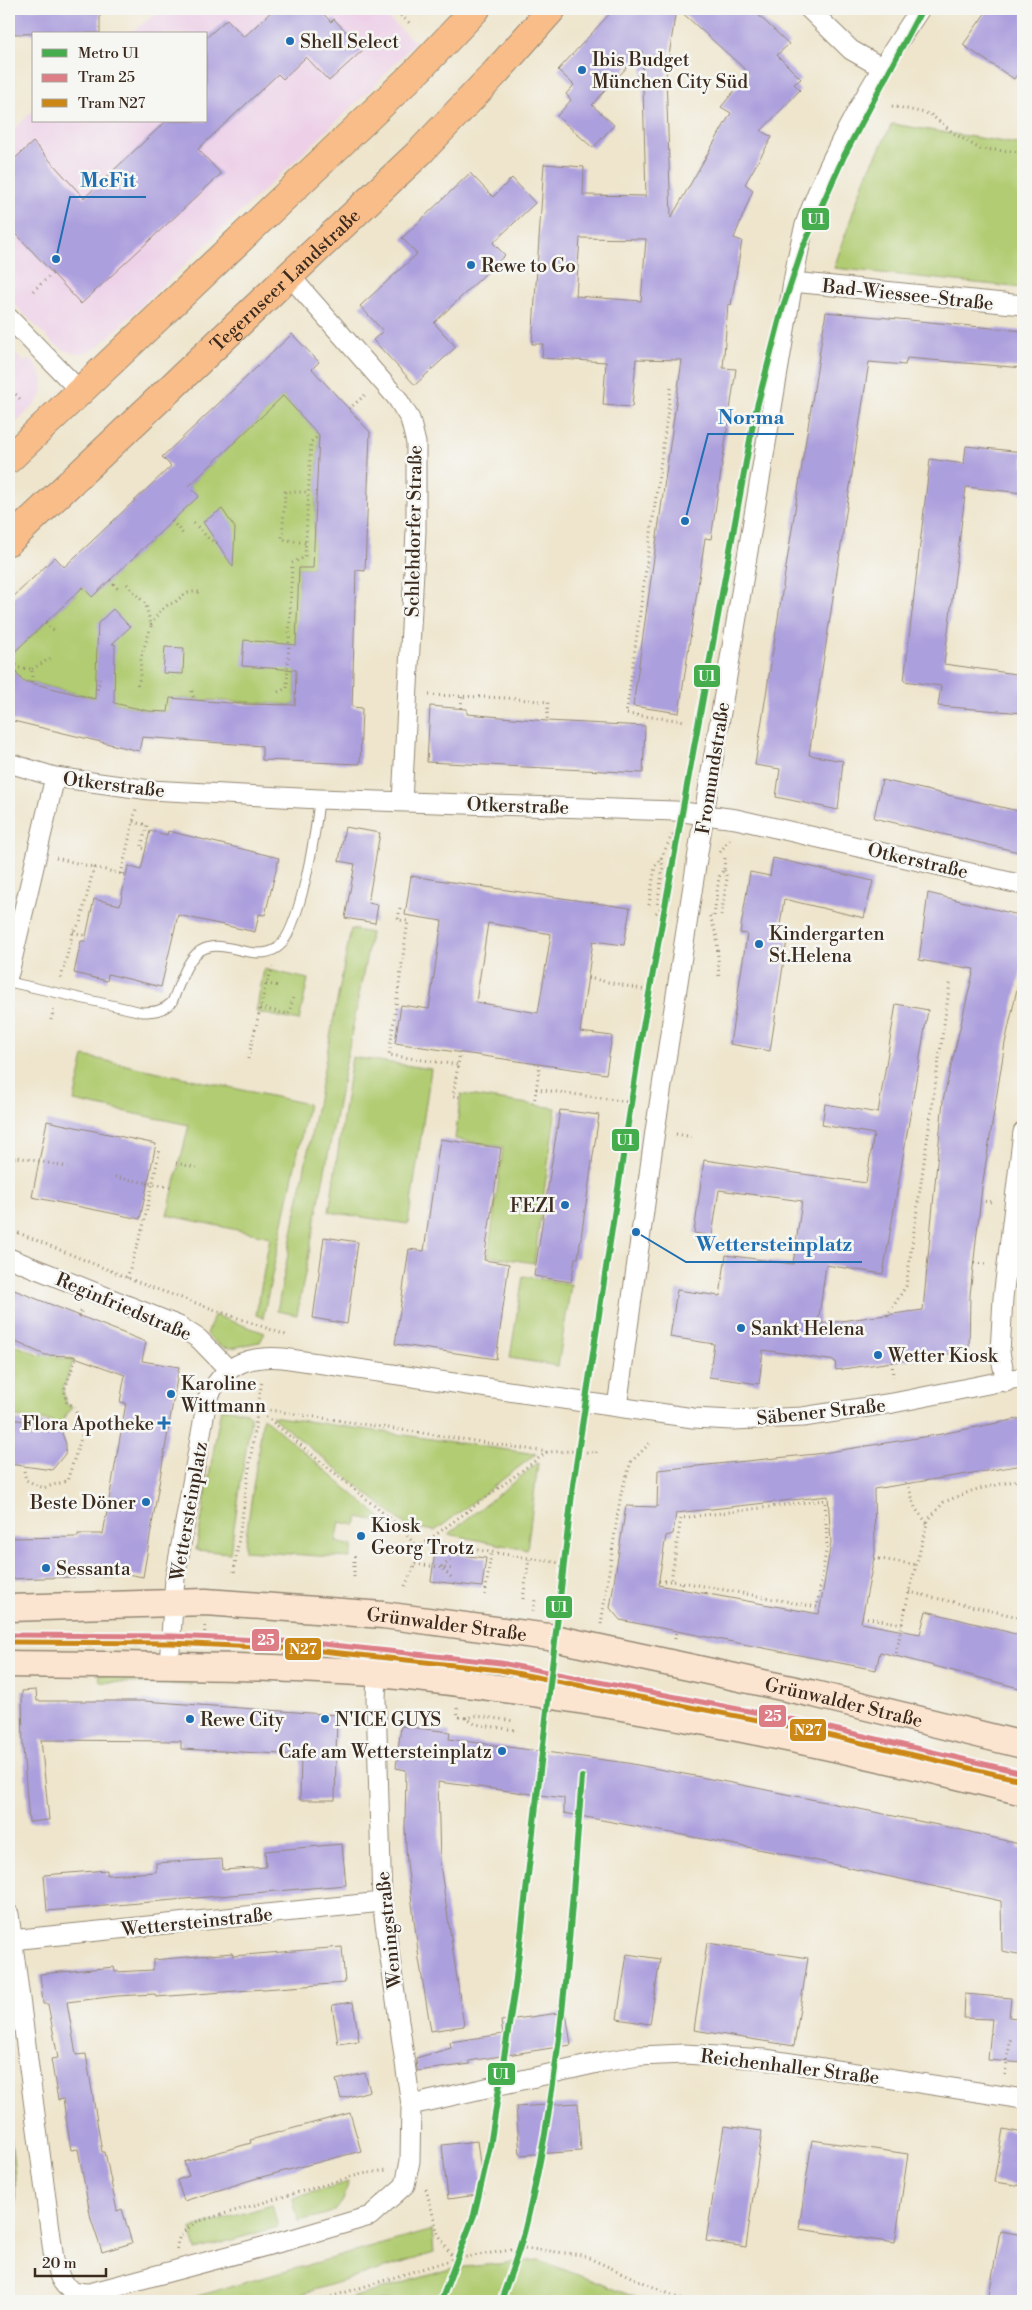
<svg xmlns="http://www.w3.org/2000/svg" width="1032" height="2310" viewBox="0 0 1032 2310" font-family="'Libre Bodoni',serif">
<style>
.built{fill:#edd0e8}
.green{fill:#b1cc72;stroke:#767b48}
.building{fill:#ac9fdd;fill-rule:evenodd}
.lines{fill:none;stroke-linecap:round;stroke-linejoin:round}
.lane-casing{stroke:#948875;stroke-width:11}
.street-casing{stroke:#948875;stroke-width:21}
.secondary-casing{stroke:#948875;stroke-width:29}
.highway-casing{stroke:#948875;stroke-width:30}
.path{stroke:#948875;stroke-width:3;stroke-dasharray:1 4;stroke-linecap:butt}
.lane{stroke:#fff;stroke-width:9}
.street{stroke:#fff;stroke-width:19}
.secondary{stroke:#fce5d0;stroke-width:26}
.highway{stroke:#f8bd89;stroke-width:28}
.tram-1-casing{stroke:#f6f6f2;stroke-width:9}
.tram-2-casing{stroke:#f6f6f2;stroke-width:9}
.tram-1{stroke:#dd7e86;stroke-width:5}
.tram-2{stroke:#cc8816;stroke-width:5}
.metro-1-casing{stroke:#f6f6f2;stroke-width:10}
.metro-1{stroke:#45ad4e;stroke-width:6}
.poi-dot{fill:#1f6fb2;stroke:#f6f6f2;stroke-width:2}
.labels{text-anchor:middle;stroke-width:5;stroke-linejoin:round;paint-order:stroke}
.poi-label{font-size:19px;fill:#3b2a1e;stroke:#f6f6f2;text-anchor:start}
.street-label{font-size:19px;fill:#3b2a1e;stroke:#f6f6f2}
.leader{fill:none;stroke:#1f6fb2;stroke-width:2}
.callout-dot{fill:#1f6fb2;stroke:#f6f6f2;stroke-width:2}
.callout-label{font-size:20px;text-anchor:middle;font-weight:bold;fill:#1f6fb2;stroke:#f6f6f2;stroke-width:5;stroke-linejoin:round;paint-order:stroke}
.line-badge{stroke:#f6f6f2;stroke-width:2}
.badge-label{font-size:14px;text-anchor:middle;font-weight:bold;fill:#fff}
</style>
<rect width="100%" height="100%" fill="#f6f6f2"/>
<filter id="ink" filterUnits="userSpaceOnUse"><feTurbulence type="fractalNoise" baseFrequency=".02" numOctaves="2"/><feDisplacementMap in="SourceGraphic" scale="10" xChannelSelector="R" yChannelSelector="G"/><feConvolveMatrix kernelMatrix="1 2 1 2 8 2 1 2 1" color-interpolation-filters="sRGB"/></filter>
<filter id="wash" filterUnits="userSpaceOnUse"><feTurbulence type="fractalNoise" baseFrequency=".0096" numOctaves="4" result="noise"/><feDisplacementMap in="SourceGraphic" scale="20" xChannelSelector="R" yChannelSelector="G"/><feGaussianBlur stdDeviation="1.12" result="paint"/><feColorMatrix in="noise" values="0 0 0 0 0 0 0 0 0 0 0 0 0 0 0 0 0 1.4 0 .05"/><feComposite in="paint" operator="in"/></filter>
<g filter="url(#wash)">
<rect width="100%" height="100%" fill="#eee5cc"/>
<path class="built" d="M163 9H378L415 42 374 86 99 346 91 351 79 354 66 351 53 343 9 299V134L34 110V121H206V34H128Z
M9 346 24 363 29 358 37 367 43 381 42 394 33 406 9 430Z"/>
<path class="green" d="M892 124 1023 145V288L834 268 864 180Z
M283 396 319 435 313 568H299L295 705 170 698 168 712 148 711 16 679 9 665V657L83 587 93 596 198 496 189 486Z
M351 929 371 933 297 1315 277 1311Z
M264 969 308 979 299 1021 256 1012Z
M84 1056 308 1104 263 1318 256 1315 270 1237 167 1215 189 1125 74 1101Z
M352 1057 431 1069 408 1224 329 1212Z
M461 1094 556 1108 534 1263 488 1256 503 1147 455 1139Z
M523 1276 571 1284 558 1366 510 1358Z
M214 1315 265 1333 260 1342C234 1346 226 1356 207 1334Z
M9 1342 41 1356 44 1348 57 1353 58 1358 74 1359 63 1390 66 1404 72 1407 61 1423 9 1416Z
M221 1408 247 1412 251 1417 230 1553 196 1550Z
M271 1416 536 1454 435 1531 407 1526Z
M263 1417 388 1524 359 1517 356 1525 340 1522 336 1542 353 1546 350 1558 244 1551Z
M538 1463 527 1550 448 1534Z
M99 1674 192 1676V1685L100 1682Z
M9 2122C12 2152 22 2211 9 2238Z
M348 2182C344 2215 326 2214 298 2221L293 2198Z
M272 2205 278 2227 196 2250 190 2229Z
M432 2230 434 2253 278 2301H180Z
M539 2260 645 2301H341L454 2268Z"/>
<g id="blocks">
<path class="building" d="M9 9H100V33L9 34Z
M274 9H319L331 22 334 19 363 50 329 81 306 57 283 79 278 74 198 149 221 174 81 304 9 226V164L33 142 84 198 166 121H206V38L227 19 244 37Z
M614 9H676L666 76 671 218 731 113 721 107 749 73 678 9H752L789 44 777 55 801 79 794 84 800 90 761 131 772 137 745 184 753 190 734 238 742 241 731 305 728 304 723 368 736 369 711 539 705 538 679 713 633 706 682 360 636 359 632 407 603 405 606 362 542 358 543 344H532L544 164 584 167 583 195 646 196 642 51 592 105 614 125 593 148 557 116 571 100 566 94 574 85 558 70ZM580 238 646 239 641 301 576 296Z
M988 9H1023V66L1014 79 963 45Z
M470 173 493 197 512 178 535 203 493 243 505 255 434 323 456 347 415 385 373 340 383 331 360 306 417 254 402 238Z
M826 312 1023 331V368L907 358 905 365 869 362 809 755 843 761 838 810 776 797 780 769 755 765Z
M292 334 319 362 312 369 370 432 365 571 356 570 352 707 362 708 360 764 262 760V746L142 737 139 751 9 720V665L23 681 95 699 98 623 113 609 130 627 112 644H115L114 703 148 711 168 712 170 698 242 704 295 705 296 670 242 666 244 640 296 645 299 568H313L319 435 283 396 189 486 199 496 172 521 92 597 83 587 9 657V601L55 557 64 567 90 543 171 466 162 457Z
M966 446 1023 452V493L966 487 944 664 1023 675V713L938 706 941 686 904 681 930 459 964 464Z
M222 509 235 528 233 567 203 522Z
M165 647 184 648 183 674 163 673Z
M430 706 467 709V714L547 721 645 726 643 773 427 762Z
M882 780 1023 812V853L874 818Z
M345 827 380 833 368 903 378 905 375 923 345 918 355 864 339 861Z
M150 831 167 835 168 831 279 858 265 915 259 914 255 932 178 915 161 987 108 974 107 981 74 973 81 941H85L94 899 120 905 128 866 141 870Z
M773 858 873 881 864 918 784 899 778 939 787 940 770 1051 730 1044 747 934 740 933 750 872 770 876Z
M411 876 630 908 624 945 593 941 580 1032 612 1036 606 1074 395 1043 401 1005 429 1009 442 921 405 915ZM488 923 551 934 538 1013 476 1002Z
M928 893 1023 916V962L1005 1043 982 1187 970 1295 969 1351 836 1370 835 1361 763 1350 759 1384 709 1377 714 1344 670 1337 677 1290 720 1296 726 1255 793 1264 802 1201 719 1190 712 1236 694 1233 704 1160 866 1183 874 1134 822 1125 825 1104 878 1113 896 1004 928 1010 883 1274 826 1265 818 1324 923 1310 943 1100 974 969 919 960Z
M560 1110 599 1115 578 1258H575L571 1282 534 1276Z
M47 1121 156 1144 140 1219 32 1197Z
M440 1139 501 1148 484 1260 509 1264 496 1359 395 1344 409 1249 424 1251Z
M324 1237 358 1242 347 1324 313 1318Z
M9 1288 146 1342 142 1361 179 1367 143 1577 112 1571 111 1576 9 1579V1538L78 1537V1534H103L126 1403 120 1402 125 1375 72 1356 45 1355 9 1339Z
M1023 1418V1465L874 1489 875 1553 861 1623 920 1634 926 1611 1023 1636V1689L880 1652 876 1670 620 1620 610 1608 626 1506 657 1507 658 1470 816 1454 936 1435ZM828 1496 831 1543 819 1614 658 1585 666 1536 673 1534 676 1513Z
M9 1419 59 1425 66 1444V1449L65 1454 52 1470 9 1464Z
M435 1552 486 1558 482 1587 431 1581Z
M36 1690 37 1701H144L337 1715 335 1800H300L301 1755 181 1749V1741L41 1740 49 1820 29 1822 23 1748 22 1691Z
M401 1726 450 1732 449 1739 627 1763 742 1785 962 1830 1019 1844 1017 1848 1023 1850V1955L1002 1951 1001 1901 795 1856 564 1813V1798L438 1782 440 1864 464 2026 431 2031 419 1959 407 1863 405 1828 406 1770 396 1768Z
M342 1844 346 1885 47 1911 44 1875 107 1870V1875L156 1872V1863L222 1859 223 1870 266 1867 265 1851Z
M707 1943 808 1958 794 2046 694 2030Z
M342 1947 345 1983 156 1997 155 1994 117 1996 67 2002 76 2055 86 2054 102 2152H105L117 2211 122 2209 132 2243 102 2252 91 2219 78 2149 71 2150 63 2099 58 2100 51 2059 58 2058 48 2004H43L40 1974 114 1967 115 1972 153 1970V1960L232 1953 233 1956Z
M627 1954 660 1959 650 2024 617 2019Z
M965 1994 1011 1998 1009 2017 1023 2019V2063L988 2060 992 2019 964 2018Z
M353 2002 359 2041 338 2044 332 2005Z
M566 2012 571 2045 469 2061 471 2064 417 2071 416 2058 451 2048 450 2042 503 2034 501 2021Z
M365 2073 370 2091 341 2099 336 2080Z
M578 2103 581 2151 520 2155 516 2107Z
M350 2113 361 2151 254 2179 184 2201 177 2180 189 2176 184 2162 251 2143 250 2140Z
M724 2126 762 2131 746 2247 706 2241Z
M1003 2129 1023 2133V2186L994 2182Z
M812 2140 908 2154 895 2243 799 2229Z
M477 2141 484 2194 448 2199 442 2145Z
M1000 2231 1023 2235V2301H988Z"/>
</g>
</g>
<g filter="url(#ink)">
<use href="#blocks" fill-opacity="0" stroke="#948875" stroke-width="1"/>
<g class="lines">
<g class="lane-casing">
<path id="lane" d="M9 982 142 1012C154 1012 163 1011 172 1002 179 987 184 966 196 954 219 932 252 965 277 948 300 933 317 827 319 799"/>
</g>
<g class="street-casing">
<path id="street" d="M809 9 851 50 881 67
M289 275 397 398 410 419 416 443V531L402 802
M793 282 1023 305
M9 318 80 391
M9 763 55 777 150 790 319 799 675 811 736 819 1023 885
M9 973 55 777
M9 1258 179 1326 199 1339 229 1370
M1006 1382 1000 1353 1003 1298 1023 1132
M617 1407 655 1131 704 814 793 282C797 261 800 239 807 219 834 144 876 75 920 9
M169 1665 175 1578 207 1400C222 1366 246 1355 283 1358L693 1418 732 1420 803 1417 893 1403 1023 1377
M9 1914 54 2260C61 2283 64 2293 90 2293L292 2239 370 2216 405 2185 410 2161 411 2105 382 1902 376 1699 377 1673
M11 1940 382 1902
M411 2105 602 2062 639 2056 684 2054 765 2059 1023 2099"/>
</g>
<g class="secondary-casing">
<g id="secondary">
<path id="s1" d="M9 1608 206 1602 383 1615 549 1637 814 1694 1023 1745"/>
<path d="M9 1664C96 1665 184 1665 272 1668 308 1670 344 1670 380 1674 597 1696 812 1739 1023 1792"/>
</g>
</g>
<g class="highway-casing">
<g id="highway">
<path d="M9 459 419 69 476 9"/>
<path id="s2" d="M9 541 421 151 496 72 552 9"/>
</g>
</g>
<path class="path" d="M393 9 412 25
M892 106 930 114 955 134 980 149 1023 152
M33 291 53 273
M9 387 20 399
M671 388 626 714 686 721
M349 409 366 394
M172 521 183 534
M194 523 209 539 217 543
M305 543 282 539 285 492H308
M110 580 119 590
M127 584 146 605 151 626 141 657 140 678 136 688
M45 623 55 631
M151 625C157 616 162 605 174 603 183 596 185 591 199 592
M9 658 19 668
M32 669 53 657
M12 675 19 668 32 669V683
M192 691 194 700
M278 692 287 688 292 563 305 557 311 442 319 435
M429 695 507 698 548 702 547 721
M95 699 100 679
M461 708 462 696
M133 822 147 825 141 848 146 849
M674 833 675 851
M720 852 730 839
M56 858 126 875
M661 858 673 833
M724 869 725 858
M121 874 136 809
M649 905 655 866 661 858 663 867 657 906
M400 908 398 920 408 921 389 1055 458 1065
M656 913 668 900
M710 916 717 937 719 977
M714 916 719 877 724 869 727 878 721 917
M73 932 86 936
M61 978 73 932 80 923 94 867
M588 978 646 990
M266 984 280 986
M260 1008 289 1014 293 997
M51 1020 54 1008
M460 1052 453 1096 461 1097
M248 1059 266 984 273 967
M536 1089 629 1102
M534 1104 540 1064
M626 1127 635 1128
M676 1134 693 1137
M9 1159 17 1157 68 1167
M176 1163 198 1168
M115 1177 170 1187
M980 1201 995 1202
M9 1229 145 1285 286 1335
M974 1263 986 1264
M127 1278 143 1227 160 1149
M887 1316 906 1286 950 983
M79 1317 82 1309
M892 1362 893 1377
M230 1404 547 1452 576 1451 596 1453 597 1449
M258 1410 399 1526 418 1548
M24 1471 26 1480 43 1488 67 1481 83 1432 74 1406 67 1403 64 1391 76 1358
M909 1487 915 1508 927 1523
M428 1542 560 1563
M354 1556V1581
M874 1558 918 1565
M415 1564 452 1569
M234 1572 262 1380
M451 1577 441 1567 453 1559
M659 1581H671
M405 1586 415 1564 418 1548 547 1452
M681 1589 682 1582 671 1581 681 1518 825 1500 827 1545 817 1607 682 1582
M909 1592 1023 1618
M706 1593V1587
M485 1595 491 1554
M523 1599 529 1559
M533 1611 535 1600
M553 1614 554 1604
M862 1617 903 1624
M601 1624 621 1493 631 1462 651 1442
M675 1639 676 1630
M204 1642 205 1626
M896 1653 909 1592 928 1520 944 1502 974 1490 1023 1479
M457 1708 458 1717 466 1718
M514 1730 475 1724 466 1718 476 1716 515 1721
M1005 2075 1011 2036
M426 2189 438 2234 454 2259
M177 2249C177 2235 185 2230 196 2222L362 2174 387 2170
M317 2301 454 2259 523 2248 582 2255 685 2301
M552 2301 566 2299 581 2301"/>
<use href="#lane" class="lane"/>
<use href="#street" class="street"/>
<use href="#secondary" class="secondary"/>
<use href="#highway" class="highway"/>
<g class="tram-1-casing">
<path id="tram-1" d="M9 1635 171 1636 304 1642 501 1663 795 1720 1023 1773"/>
</g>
<g class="tram-2-casing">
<path id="tram-2" d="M9 1642 171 1643 303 1649 500 1670 793 1727 1021 1780"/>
</g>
<use href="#tram-1" class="tram-1"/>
<use href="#tram-2" class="tram-2"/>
<g class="metro-1-casing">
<path id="metro-1" d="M441 2301 474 2215 490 2146 515 1987 573 1485 641 1038 754 418 782 310 803 247 844 156 922 9
M501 2301C509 2277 519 2253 525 2229 562 2081 570 1928 582 1777"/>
</g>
<use href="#metro-1" class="metro-1"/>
</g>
</g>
<g class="poi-dot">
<circle cx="290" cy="41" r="5"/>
<circle cx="582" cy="70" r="5"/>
<circle cx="471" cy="265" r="5"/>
<circle cx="759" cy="944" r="5"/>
<circle cx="565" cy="1205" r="5"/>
<circle cx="741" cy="1328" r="5"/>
<circle cx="878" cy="1355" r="5"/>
<circle cx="171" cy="1394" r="5"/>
<path d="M161.5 1415.5h5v5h5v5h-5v5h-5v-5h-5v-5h5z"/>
<circle cx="146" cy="1502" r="5"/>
<circle cx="361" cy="1536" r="5"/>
<circle cx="46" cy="1568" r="5"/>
<circle cx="190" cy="1719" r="5"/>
<circle cx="325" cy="1719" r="5"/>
<circle cx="502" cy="1751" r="5"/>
</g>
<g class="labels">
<g class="poi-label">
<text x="300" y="48">Shell Select</text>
<text x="592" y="66">Ibis Budget<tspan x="592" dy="22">München City Süd</tspan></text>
<text x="481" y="272">Rewe to Go</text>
<text x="769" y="940">Kindergarten<tspan x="769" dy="22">St.Helena</tspan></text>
<text x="555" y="1212" text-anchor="end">FEZI</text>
<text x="751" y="1335">Sankt Helena</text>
<text x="888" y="1362">Wetter Kiosk</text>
<text x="181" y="1390">Karoline<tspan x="181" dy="22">Wittmann</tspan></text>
<text x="154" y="1430" text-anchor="end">Flora Apotheke</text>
<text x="136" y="1509" text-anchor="end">Beste Döner</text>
<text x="371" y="1532">Kiosk<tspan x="371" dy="22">Georg Trotz</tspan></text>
<text x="56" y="1575">Sessanta</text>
<text x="200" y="1726">Rewe City</text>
<text x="335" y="1726">N'ICE GUYS</text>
<text x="492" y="1758" text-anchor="end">Cafe am Wettersteinplatz</text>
</g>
<g class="street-label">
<text dy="7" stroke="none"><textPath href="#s2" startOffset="380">Tegernseer Landstraße</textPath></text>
<text transform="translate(908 294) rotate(6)" y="7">Bad-Wiessee-Straße</text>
<text transform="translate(413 531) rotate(-89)" y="7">Schlehdorfer Straße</text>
<text transform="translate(712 768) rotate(-81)" y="7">Fromundstraße</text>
<text transform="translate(114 784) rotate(7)" y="7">Otkerstraße</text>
<text transform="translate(518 805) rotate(2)" y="7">Otkerstraße</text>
<text transform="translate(918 860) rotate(13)" y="7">Otkerstraße</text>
<text transform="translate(124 1306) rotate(23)" y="7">Reginfriedstraße</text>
<text transform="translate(821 1411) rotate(-6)" y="7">Säbener Straße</text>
<text transform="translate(188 1511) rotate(-80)" y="7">Wettersteinplatz</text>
<text dy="7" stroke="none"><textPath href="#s1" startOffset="439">Grünwalder Straße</textPath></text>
<text dy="7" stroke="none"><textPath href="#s1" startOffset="844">Grünwalder Straße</textPath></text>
<text transform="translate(197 1921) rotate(-6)" y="7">Wettersteinstraße</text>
<text transform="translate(388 1930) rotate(-96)" y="7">Weningstraße</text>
<text transform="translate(790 2066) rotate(7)" y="7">Reichenhaller Straße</text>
</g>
</g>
<path class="leader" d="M56 259L70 197H146M685 521L708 434H794M636 1232L686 1262H862"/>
<g class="callout-dot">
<circle cx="56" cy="259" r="5"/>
<circle cx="685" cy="521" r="5"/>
<circle cx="636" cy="1232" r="5"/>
</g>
<g class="callout-label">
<text x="108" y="187">McFit</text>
<text x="751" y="424">Norma</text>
<text x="774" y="1251">Wettersteinplatz</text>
</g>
<g class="line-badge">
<rect x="801" y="207" width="29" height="24" rx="5" fill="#45ad4e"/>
<rect x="693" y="664" width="28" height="24" rx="5" fill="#45ad4e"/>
<rect x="611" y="1128" width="29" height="24" rx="5" fill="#45ad4e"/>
<rect x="545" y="1595" width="28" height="24" rx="5" fill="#45ad4e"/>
<rect x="251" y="1628" width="29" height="24" rx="5" fill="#dd7e86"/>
<rect x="284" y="1637" width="38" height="24" rx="5" fill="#cc8816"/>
<rect x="758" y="1704" width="29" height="24" rx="5" fill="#dd7e86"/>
<rect x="789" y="1718" width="38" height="24" rx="5" fill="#cc8816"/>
<rect x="487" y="2062" width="29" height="24" rx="5" fill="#45ad4e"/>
</g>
<g class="badge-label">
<text x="816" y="224">U1</text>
<text x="707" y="681">U1</text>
<text x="625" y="1145">U1</text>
<text x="559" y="1612">U1</text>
<text x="266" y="1645">25</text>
<text x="303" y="1654">N27</text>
<text x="773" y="1721">25</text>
<text x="808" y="1735">N27</text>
<text x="501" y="2079">U1</text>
</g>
<rect width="1032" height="2310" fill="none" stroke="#f6f6f2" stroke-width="30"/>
<rect x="32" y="32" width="175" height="90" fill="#f6f6f2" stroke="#aba49d"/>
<rect x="42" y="49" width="25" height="8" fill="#45ad4e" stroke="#aba49d"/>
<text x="78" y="58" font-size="15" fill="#3b2a1e">Metro U1</text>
<rect x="42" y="74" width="25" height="8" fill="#dd7e86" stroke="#aba49d"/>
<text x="78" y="82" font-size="15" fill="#3b2a1e">Tram 25</text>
<rect x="42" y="99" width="25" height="8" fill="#cc8816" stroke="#aba49d"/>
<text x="78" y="108" font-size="15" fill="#3b2a1e">Tram N27</text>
<path d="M35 2268v8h71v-8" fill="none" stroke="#3b2a1e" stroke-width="2.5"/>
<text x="42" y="2268" font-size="15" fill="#3b2a1e" stroke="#f6f6f2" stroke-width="4" paint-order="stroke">20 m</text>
</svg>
